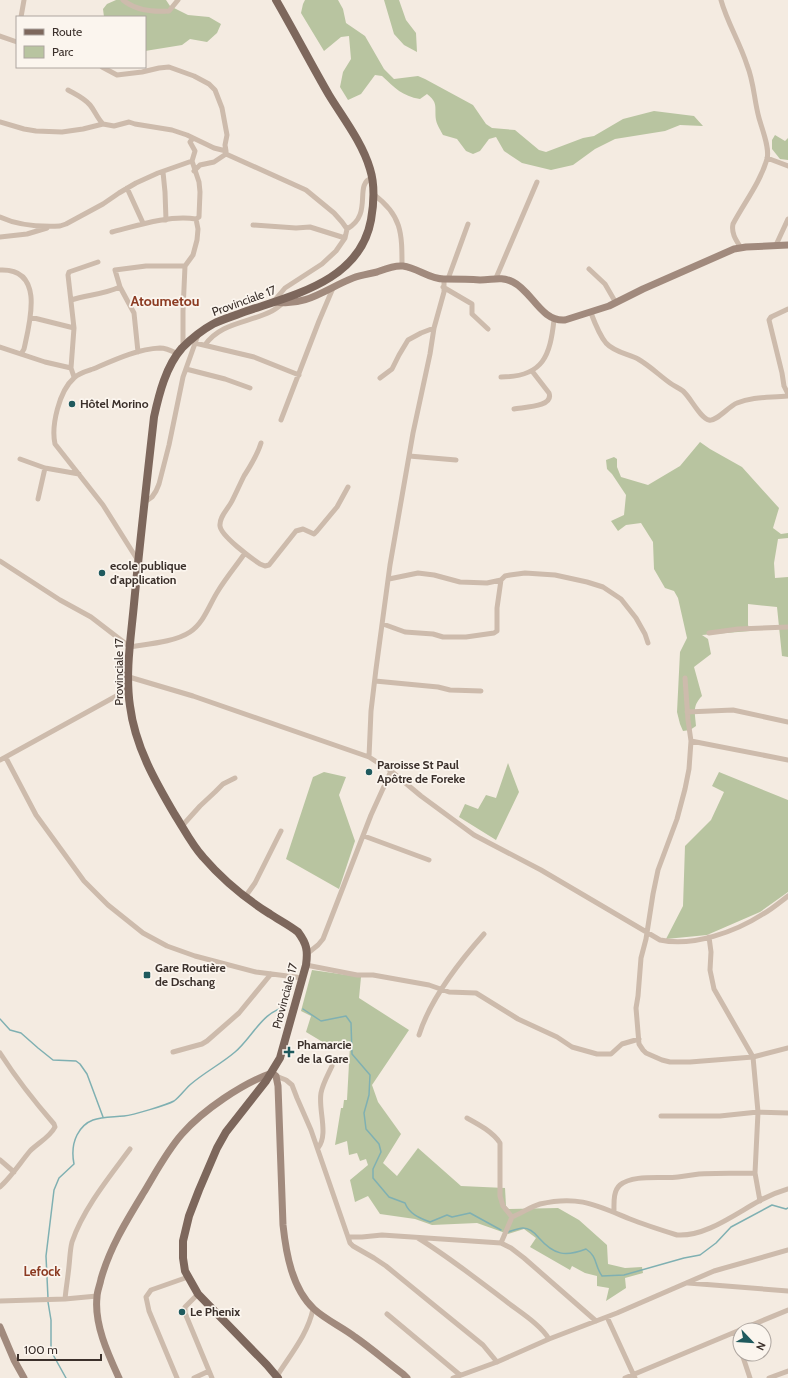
<svg xmlns="http://www.w3.org/2000/svg" width="788" height="1378" viewBox="0 0 788 1378" font-family="Cabin,sans-serif">
<style>
.green{fill:#b8c4a0}
.lines{fill:none;stroke-linecap:round;stroke-linejoin:round}
.stream{stroke:#7fb0b2;stroke-width:1.5}
.street{stroke:#cdbbac;stroke-width:5}
.secondary{stroke:#a18a7d;stroke-width:7}
.primary{stroke:#7d675c;stroke-width:8}
.poi-dot{fill:#1f5a5e;stroke:#fbf5ee;stroke-width:1.5}
.labels{text-anchor:middle;stroke-width:3.5;stroke-linejoin:round;paint-order:stroke}
.street-label{font-size:12px;fill:#3b302b;stroke:#fbf5ee}
.poi-label{font-size:12px;font-weight:bold;fill:#3b302b;stroke:#fbf5ee;text-anchor:start}
.neighbourhood-label{font-size:13px;font-weight:bold;fill:#8c3b22;stroke:#fbf5ee}
.quarter-label{font-size:14px;font-weight:bold;fill:#8c3b22;stroke:#fbf5ee}
</style>
<rect width="100%" height="100%" fill="#f4ebe1"/>
<path class="green" d="M116 0H166L170 6 188 15 209 17 221 24 217 33 207 42 190 39 182 45 145 51V17H104L103 9 107 4Z
M305 0H338L343 9 346 23 365 36 384 69 394 79 418 76 425 79 473 105 486 124 492 128 515 130 539 150 546 152 583 138 594 136 623 119 654 111 694 116 703 126 680 125 665 131 615 139 595 149 573 165 551 170 522 163 504 151 496 137 489 139 480 151 473 154 466 151 457 139 443 135C441 131 437 125 436 120 434 108 439 103 427 94L420 99C402 96 395 88 382 76L375 75 361 94 348 100 340 87 343 72 351 59 349 36 341 37 324 51 301 13 303 4Z
M384 0H399L406 20 416 33 417 52 404 45 394 34Z
M775 135 785 141 788 138V160L780 159 772 149V140Z
M700 442 710 449 742 467 779 508 773 528 781 534 788 533V538L778 539 774 563 775 578 788 577V657L782 656 777 607 748 604V625L750 631 702 635 708 639 711 654 694 667 702 696C692 706 695 713 696 726L690 730 683 731 680 724 677 712 680 652 687 638 678 598 674 591 665 588 654 569 653 542 641 523 626 525 618 531 611 521 624 515 626 495 612 474 607 469 606 460 614 457 617 459V467L621 477 648 485 680 466Z
M508 763 519 792 496 840 459 817 465 804 478 809 486 795 496 798Z
M324 772 346 777 339 795 355 841 339 889 286 859 313 777Z
M719 772 788 800V892L760 912 707 935 666 939 683 906 685 846 711 820 724 792 712 786Z
M312 970 361 977 359 998 409 1030 372 1085 378 1102 401 1134 383 1163 397 1176 418 1148 461 1186 505 1188 506 1206 509 1209 558 1208 579 1220 607 1245 608 1264 625 1268 642 1267 643 1273 625 1278 626 1288 606 1301 609 1288 597 1286V1276L585 1273 572 1266 570 1270 530 1247 536 1238 524 1229 508 1234 477 1223 432 1225 415 1219 380 1214 368 1196 355 1202 350 1180 368 1165 366 1159 360 1161 357 1153 349 1155 347 1141 335 1145 341 1108H343L344 1100H347L350 1045 326 1044 306 1032 311 1016 301 1011Z"/>
<g class="lines">
<path class="stream" d="M303 1009 321 1021 346 1016 351 1023 352 1054 370 1075 369 1095 364 1113 366 1129 379 1144 381 1152 373 1169V1178L389 1197 405 1203C409 1214 420 1218 430 1222L447 1215 452 1217 470 1213 501 1230
M0 1019 10 1030 21 1033 38 1048 53 1060 76 1061 80 1064 87 1074 103 1117
M508 1232C512 1231 518 1228 523 1228 530 1228 535 1233 539 1238 554 1255 565 1257 586 1249 598 1257 594 1265 602 1276L624 1275 684 1258 700 1255 716 1243 731 1227 772 1205 786 1209 788 1208
M48 1298 46 1256 54 1190 59 1178 74 1164C72 1154 72 1145 77 1135 87 1115 105 1118 124 1116 133 1115 167 1105 174 1101 180 1097 185 1089 191 1084 205 1072 221 1064 235 1052 252 1038 263 1010 287 1007
M48 1302 51 1320V1351L66 1378"/>
<path class="street" d="M123 0C135 10 154 12 169 11L178 0
M721 0C727 22 740 43 747 65 754 82 754 100 759 118 762 129 770 148 767 159 760 183 744 203 733 224 731 233 736 240 741 248
M21 17 24 0
M0 36 17 42
M102 67 117 75 142 72 159 68 169 67 194 76 209 84 215 90 222 108 227 135 225 145 226 151
M68 90C75 94 84 98 90 105 95 111 97 118 103 124
M0 122 24 129 36 131 62 132 83 129 103 124 114 126 129 122 135 124 172 130 187 135 214 148 226 151V154L306 190 334 213 342 222 347 229 345 238 336 251 322 264 285 288 274 301
M767 158 788 166
M194 171 200 165 214 162 226 154
M163 172 165 192 166 220
M127 188 143 223
M373 194C402 215 402 233 402 266
M0 217C19 226 39 227 60 226L66 224 103 204 119 193 136 183 158 173 192 161
M253 225 296 228 310 227 345 238
M347 229C374 214 353 184 372 178
M112 232C139 225 169 215 196 219
M0 237 27 234 47 228
M776 245 788 219
M589 269 605 284 616 303
M0 270C45 268 30 322 24 349L21 354
M496 278 537 182
M444 279V292L434 328 430 354 413 433 390 565 376 669 371 711 369 757 391 771 421 796 474 835 541 870 660 940C693 947 735 932 763 914 772 909 780 902 788 896
M448 279 468 224
M443 287 472 304V314L488 329
M71 300C87 295 105 294 120 287
M788 309 771 317 769 320 782 373 784 386 788 394
M591 313C594 321 601 337 606 343 614 352 628 354 638 359 650 366 659 375 670 383 674 386 679 388 683 391 691 398 700 418 709 420 716 422 729 406 737 403 753 396 771 398 788 396
M30 317 74 328
M195 343 254 357 299 375
M205 345C220 323 247 323 270 312 275 310 279 306 283 303
M0 347 45 362 71 368
M183 347V311L185 266 193 255 197 240 198 229 196 219 199 217 200 192 199 182 192 161 195 151 190 142 193 138
M138 352 134 313 120 287 115 270 146 266H185
M186 369 225 379 250 388
M74 377 71 368 74 328 68 275 69 272 98 262
M501 377C544 377 550 355 554 320
M380 378 392 369 399 355 408 340 421 333 434 328
M514 409C524 407 554 407 549 393L532 371
M281 420 319 321 333 288
M261 443C257 456 251 465 244 476 240 484 236 493 232 501 228 509 219 517 220 526 221 536 251 558 260 564L265 566 269 565 296 531 303 529 314 534 317 531 337 507 348 487
M409 456 456 460
M20 459 45 468 79 474
M38 499 45 468
M145 502 152 497 156 491 159 484 169 445 183 377 198 335
M137 559 103 505 55 444C51 426 59 391 74 378 79 373 87 371 93 369 114 360 137 349 160 348 167 348 172 351 178 354
M0 561 60 600 91 617 130 647C148 644 175 642 190 632 204 623 209 605 218 591 226 578 236 566 245 553
M389 579 418 573 434 575 460 582 487 583 501 580 505 576 510 575 525 573 555 575 587 582 603 587 621 599 636 618 645 634 648 643
M383 624 405 632 433 634 443 637H466L494 633 497 631V608L501 580
M709 633 738 629 788 627
M129 677 193 696 369 757
M685 678 688 720 691 741 689 769 685 789 677 819 658 870 653 894 646 939 641 958 638 996 636 1008 639 1044 643 1050 646 1053 662 1060 670 1062H690L753 1057 788 1048
M375 681 438 687 450 690 481 691
M687 712 733 710 788 722
M691 741 788 760
M6 758 36 815 84 881 108 905 143 933 167 946 195 956 256 972 303 978
M0 760 129 689
M182 826 200 806 215 792 223 784 235 778
M364 836 429 860
M245 897 255 883 281 831
M709 937 711 952 710 970 714 989 753 1057 758 1112 755 1173 760 1201
M308 953 318 945 323 939 371 815 391 771
M306 965 357 975H373L429 985 449 992 476 993 518 1019 557 1037 572 1047 597 1054H611L622 1044 639 1039
M419 1035C430 1000 460 961 484 934
M173 1052 202 1044 207 1041 239 1013 271 974
M0 1053C16 1078 34 1101 54 1124L55 1127C50 1137 38 1143 30 1151 20 1163 12 1176 0 1187
M276 1076 286 1080 292 1085 297 1098 311 1130 348 1237H362L382 1235 501 1243 511 1248 524 1258 596 1321
M661 1116H720L758 1112 788 1113
M467 1118C478 1124 493 1132 500 1143V1196L503 1206 512 1217
M318 1148C329 1134 318 1110 321 1093 323 1083 328 1075 332 1066
M0 1160 14 1172
M614 1211C614 1203 613 1191 620 1185 633 1174 662 1179 678 1177 685 1176 692 1175 699 1174 718 1173 737 1173 755 1173
M348 1237 350 1243 353 1246 374 1258 386 1266 435 1306 483 1345 497 1362
M418 1238C449 1257 478 1280 507 1302 520 1312 541 1325 549 1339
M501 1243 512 1217C522 1213 530 1207 540 1204 578 1195 596 1205 630 1219 645 1225 661 1230 677 1235 705 1237 735 1214 759 1201 768 1196 778 1192 788 1189
M688 1283 788 1291
M198 1294 185 1307V1313L212 1378
M65 1299C66 1288 68 1277 69 1266 70 1257 70 1250 72 1242 83 1209 110 1176 130 1149
M0 1301 65 1299 97 1296
M387 1314 460 1375
M607 1317 635 1378
M740 1330 788 1310
M736 1332 740 1346
M742 1354 750 1378
M277 1376C290 1355 308 1334 313 1309
M177 1378 149 1311 146 1297 151 1290 188 1277
M194 1378 209 1371
M453 1378 497 1362 549 1339 617 1313 714 1271 788 1250
M625 1378 740 1330
M769 1378 788 1371"/>
<path class="secondary" d="M276 302C306 307 327 288 353 278 361 275 369 274 377 272 385 269 394 265 403 266 418 268 429 279 444 279 456 279 468 279 480 280 493 280 501 276 513 282 532 291 541 322 565 320L609 306 643 289 734 249 746 247 788 245
M0 1327 14 1360 24 1378
M119 1378C108 1354 94 1324 97 1297 97 1291 100 1285 101 1279 110 1247 127 1220 144 1192 156 1172 167 1151 182 1134 203 1110 243 1083 272 1073L276 1076 278 1086 283 1225C286 1253 292 1289 314 1309 326 1320 342 1327 355 1337 371 1348 387 1362 403 1374L407 1378"/>
<path class="primary" d="M276 0C294 31 311 64 329 95 343 118 362 142 370 169 375 185 374 203 371 220 360 281 293 295 244 312 234 316 223 319 213 324 202 330 191 339 182 348 166 366 159 394 154 417 147 479 140 541 134 604 131 637 125 673 130 706 135 746 155 781 175 815 184 829 192 845 203 857 222 879 246 899 270 914 279 920 289 925 298 932 307 944 308 951 306 965L280 1058 266 1081 226 1132 217 1148 199 1190 189 1216 183 1241V1258L185 1271 198 1294 267 1365 278 1378"/>
</g>
<g class="poi-dot">
<circle cx="72" cy="404" r="4"/>
<circle cx="102" cy="573" r="4"/>
<circle cx="369" cy="772" r="4"/>
<rect x="143" y="971" width="8" height="8" rx="2"/>
<path d="M287 1046h4v4h4v4h-4v4h-4v-4h-4v-4h4z"/>
<circle cx="182" cy="1312" r="4"/>
</g>
<g class="labels">
<g class="street-label">
<text transform="translate(244 301) rotate(-20)" y="4">Provinciale 17</text>
<text transform="translate(119 672) rotate(-90)" y="4">Provinciale 17</text>
<text transform="translate(285 996) rotate(-75)" y="4">Provinciale 17</text>
</g>
<g class="poi-label">
<text x="80" y="408">Hôtel Morino</text>
<text x="110" y="570">ecole publique<tspan x="110" dy="14">d'application</tspan></text>
<text x="377" y="769">Paroisse St Paul<tspan x="377" dy="14">Apôtre de Foreke</tspan></text>
<text x="155" y="972">Gare Routière<tspan x="155" dy="14">de Dschang</tspan></text>
<text x="297" y="1049">Phamarcie<tspan x="297" dy="14">de la Gare</tspan></text>
<text x="190" y="1316">Le Phenix</text>
</g>
<g class="neighbourhood-label">
<text x="42" y="1276">Lefock</text>
</g>
<g class="quarter-label">
<text x="165" y="306">Atoumetou</text>
</g>
</g>
<rect x="16" y="16" width="130" height="52" fill="#fbf5ee" stroke="#aea6a0"/>
<rect x="24" y="29" width="20" height="6" fill="#7d675c" stroke="#aea6a0"/>
<text x="52" y="36" font-size="12" fill="#3b302b">Route</text>
<rect x="24" y="46" width="20" height="12" fill="#b8c4a0" stroke="#aea6a0"/>
<text x="52" y="56" font-size="12" fill="#3b302b">Parc</text>
<g transform="translate(752 1342) rotate(115)"><circle r="19" fill="#fbf5ee" stroke="#aea6a0"/>
<path d="M0-3L7 15L0 10L-7 15Z" fill="#1f5a5e"/>
<text y="-6" font-size="11" font-weight="bold" text-anchor="middle" fill="#3b302b">N</text>
</g>
<path d="M18 1354v6h83v-6" fill="none" stroke="#3b302b" stroke-width="2"/>
<text x="24" y="1354" font-size="12" fill="#3b302b" stroke="#fbf5ee" stroke-width="3" paint-order="stroke">100 m</text>
</svg>
